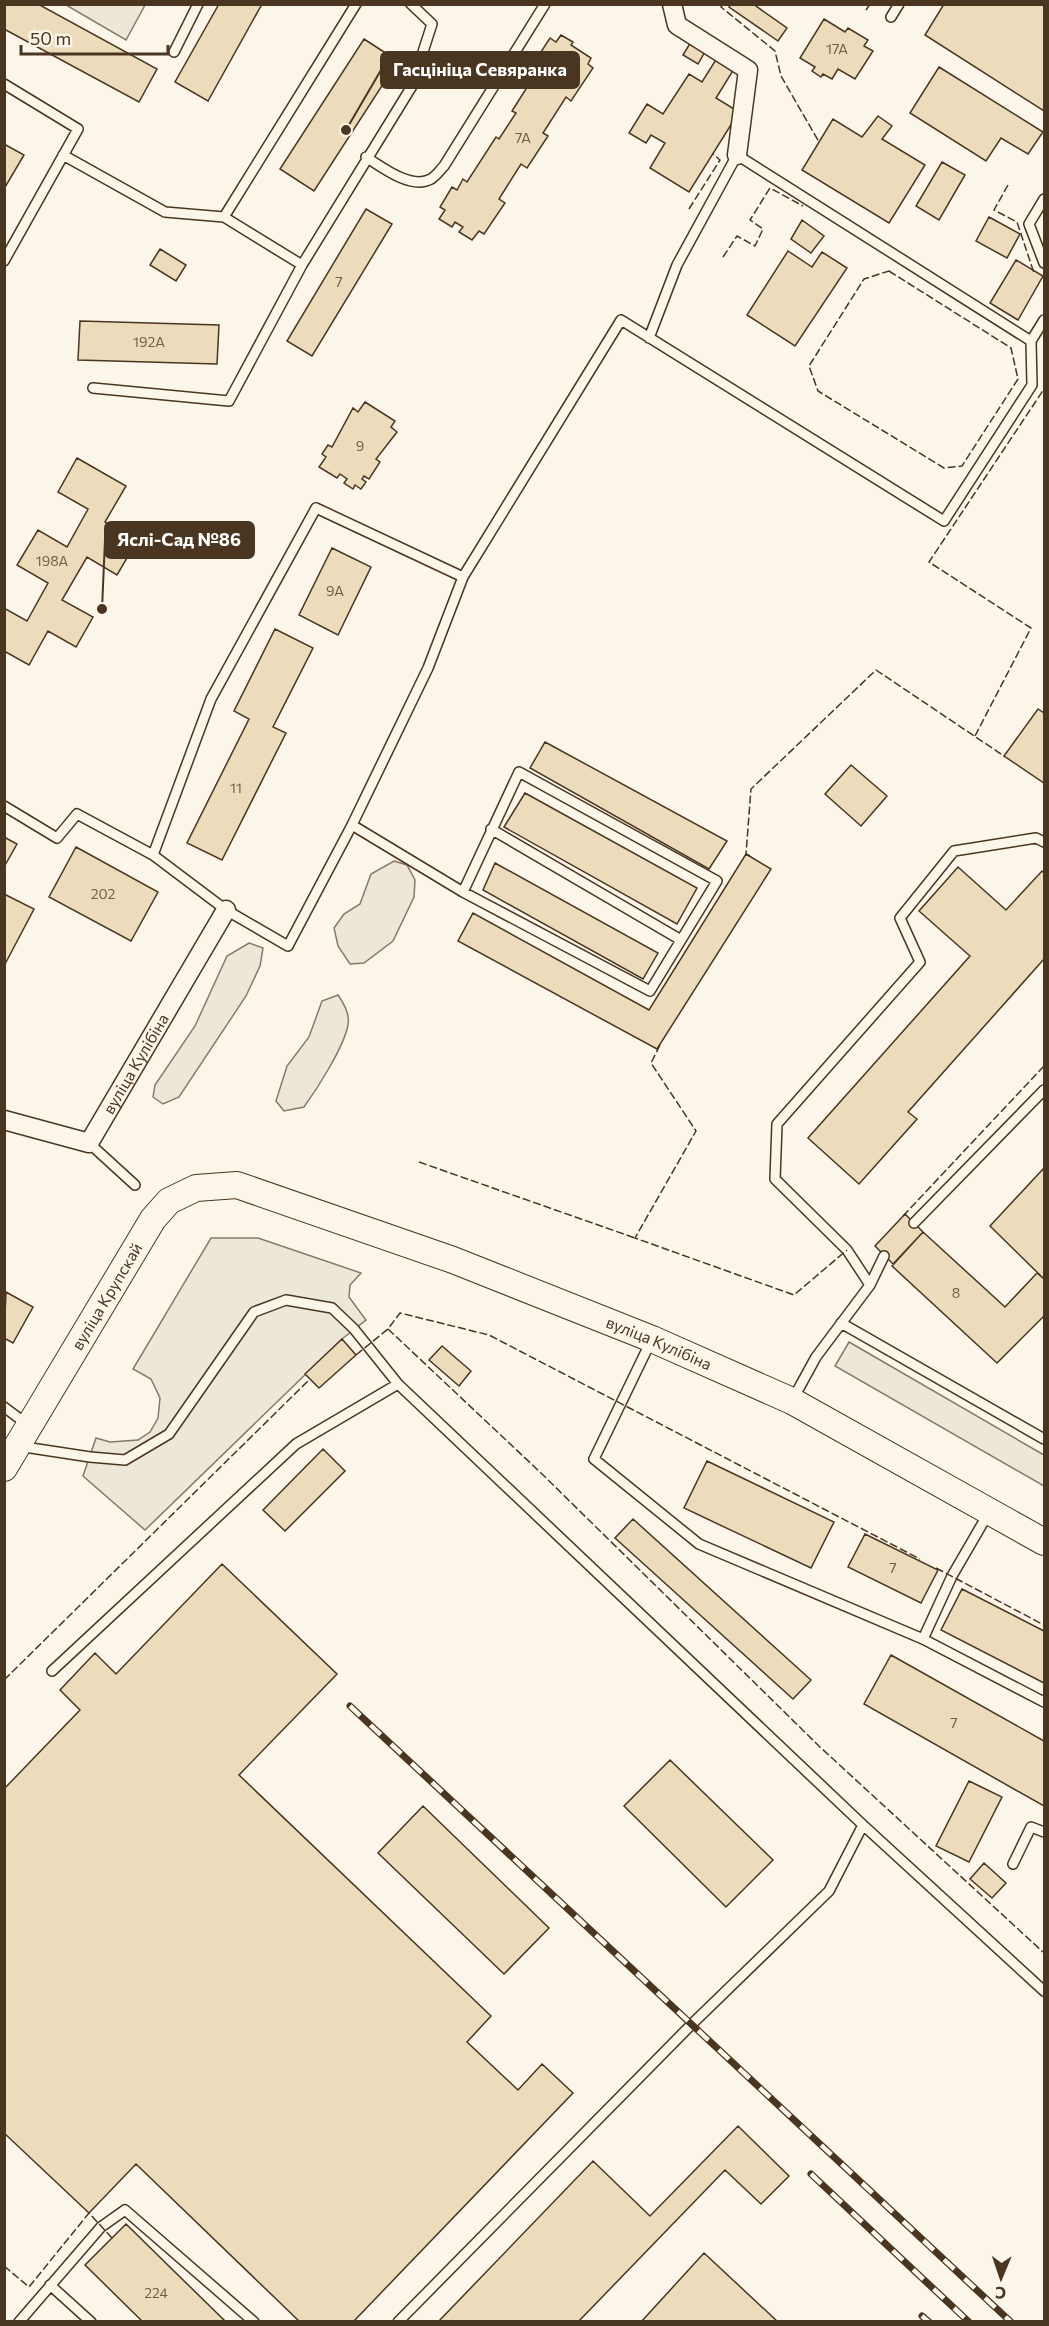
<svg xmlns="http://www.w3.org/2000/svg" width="1049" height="2326" viewBox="0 0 1049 2326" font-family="Commissioner,sans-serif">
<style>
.green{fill:#ede6d9;stroke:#887966;stroke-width:1.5}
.parking{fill:#ede7d9;stroke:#887966;stroke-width:1.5}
.building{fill:#ecdcbc;stroke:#4a3520;stroke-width:1.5}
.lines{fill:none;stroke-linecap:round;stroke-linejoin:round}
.service-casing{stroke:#4a3520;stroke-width:12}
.minor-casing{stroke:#4a3520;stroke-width:21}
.secondary-casing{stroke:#4a3520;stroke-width:28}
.service{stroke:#fbf6e9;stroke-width:9}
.minor{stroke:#fbf6e9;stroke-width:18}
.secondary{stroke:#fbf6e9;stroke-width:26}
.rail-casing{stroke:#4a3520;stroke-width:7}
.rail{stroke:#fbf6e9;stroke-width:4.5;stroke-dasharray:14;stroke-linecap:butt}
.fence{stroke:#4a3520;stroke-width:1.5;stroke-dasharray:8 3;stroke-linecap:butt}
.labels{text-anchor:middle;stroke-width:4.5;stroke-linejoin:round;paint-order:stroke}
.number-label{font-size:14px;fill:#725f47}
.street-label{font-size:16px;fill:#4a3520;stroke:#fbf6e9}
.leader{fill:none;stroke:#4a3520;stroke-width:2}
.callout-dot{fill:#4a3520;stroke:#fbf6e9;stroke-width:2}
.callout{fill:#4a3520;stroke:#4a3520;stroke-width:2}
.callout-label{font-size:18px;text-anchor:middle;font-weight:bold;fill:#fff}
</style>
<rect width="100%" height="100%" fill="#fbf6e9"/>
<path class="green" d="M66 5H145L126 40Z
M394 861 407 865 415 880 414 897 393 941 364 963 350 964 338 946 334 928 344 914 360 904 371 874Z
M249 943 263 948 260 966 246 996 179 1097 163 1104 153 1097 155 1085 195 1026 227 956Z
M338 995C344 1004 350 1014 348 1025 344 1047 317 1089 304 1107L284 1111 276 1101 287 1066 309 1037 322 1001Z"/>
<path class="parking" d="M211 1238H258L361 1273 350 1285 349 1297 366 1320 342 1339 145 1530 83 1476 96 1438 110 1442 138 1440 150 1432 158 1418 160 1398 151 1379 133 1369Z
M849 1342 1044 1455V1486L835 1366Z"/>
<path class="building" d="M4 4H38L157 69 139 102 4 29Z
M219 4H262L208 101 175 82Z
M731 4H753L787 28 778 41 729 7Z
M944 4H1044V111L925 35Z
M824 19 845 32 848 28 868 40 864 46 873 51 855 79 838 69 832 79 823 74 821 77 812 71 815 67 800 58Z
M561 35 573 42 571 45 591 58 588 64 593 68 571 101 566 97 543 133 548 136 527 168 521 164 499 199 505 203 484 234 479 231 472 240 459 232 463 227 455 222 452 227 439 219 445 210 440 207 452 187 457 190 463 179 467 182 496 137 499 139 516 113 512 111 531 81 537 84 551 63 539 55 550 38 556 42Z
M364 39 398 61 314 191 280 169Z
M692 40 707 48 698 64 683 55Z
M717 58 734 69 716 98 739 112 689 192 650 168 665 143 651 135 646 143 629 133 647 104 663 114 689 74 702 82Z
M939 67 1043 132 1028 154 1001 138 986 161 910 113Z
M878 116 892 126 882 139 925 165 889 223 802 170 833 119 862 137Z
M4 144 24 155 4 189Z
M942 162 965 175 939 220 916 206Z
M366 209 392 224 312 356 287 341Z
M989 217 1020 234 1007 258 976 241Z
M802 220 824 236 811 253 791 239Z
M160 249 186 265 176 281 150 265Z
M788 251 812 267 822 252 847 268 795 346 747 315Z
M1016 260 1043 276 1018 320 990 303Z
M80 321 219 325 217 364 78 360Z
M365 402 395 421 391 427 397 432 376 459 380 462 369 479 364 476 362 479 366 482 361 489 355 485 353 489 344 483 347 479 340 474 337 478 319 467 326 457 322 454 328 445 332 447 353 408 358 412Z
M77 458 126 486 105 522 137 541 117 575 87 557 62 600 93 617 76 647 48 631 29 665 4 651V608L27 621 48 583 17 565 38 530 67 547 88 509 58 492Z
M332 548 371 567 338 635 299 615Z
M275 629 313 648 273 727 286 733 222 860 187 843 249 719 234 711Z
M1038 709 1044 713V783L1004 756Z
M545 742 727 841 709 869 530 768Z
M851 765 887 796 861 826 825 794Z
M525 793 697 888 677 924 504 827Z
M4 837 17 844 4 867Z
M76 847 158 892 131 941 49 897Z
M746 854 771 869 657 1049 458 941 473 913 649 1010Z
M495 863 658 953 643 979 483 890Z
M958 867 1006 910 1042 871 1044 873V959L908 1112 917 1119 859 1184 808 1138 970 956 919 911Z
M4 894 34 909 4 966Z
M1044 1168V1279L990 1226Z
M905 1214 923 1232 893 1264 875 1246Z
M923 1232 1005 1307 1037 1273 1044 1279V1316L997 1363 892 1266Z
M6 1292 33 1307 13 1343 4 1338Z
M342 1339 356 1355 319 1388 305 1374Z
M442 1346 471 1371 459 1386 429 1360Z
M323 1449 345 1471 285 1531 263 1510Z
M707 1461 834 1522 811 1568 684 1508Z
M633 1519 811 1680 793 1699 615 1538Z
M865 1534 938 1570 921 1603 848 1567Z
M222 1564 337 1674 239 1775 491 2016 467 2042 518 2090 542 2064 573 2093 353 2322H300L136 2164 89 2213 4 2133V1789L80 1710 60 1690 95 1653 116 1674Z
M962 1589 1044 1631V1683L941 1630Z
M891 1655 1044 1741V1806L864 1704Z
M670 1760 773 1860 726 1907 624 1806Z
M969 1781 1002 1797 969 1862 936 1846Z
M423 1806 549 1928 504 1974 378 1853Z
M984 1863 1006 1883 992 1898 970 1879Z
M738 2126 789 2176 761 2204 725 2170 578 2322H438L593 2161 650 2216Z
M126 2224 226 2322H143L85 2265Z
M704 2253 778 2322H641Z"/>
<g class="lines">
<g class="service-casing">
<path id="service" d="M891 17 899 4
M174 52 198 4
M4 84 78 129 4 261
M63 155 165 212 224 217 302 265
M366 157C382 167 411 190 431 179 436 176 440 170 444 166L545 4
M1044 199 1029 224 1044 263
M224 217 356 4
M649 338 677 265 737 155 1031 341
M93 388 229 401 302 265 412 86 432 24 411 4
M4 806 57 838 77 814 153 855 226 910 288 946 352 825 428 668 463 577 621 320 944 521 1032 385 1031 341 1044 320
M352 825 463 892 650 991 717 881 519 772 463 892
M491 829 681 940
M153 855 211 699 316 508 463 577
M89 1143 135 1185
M914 1223 1044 1090
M870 1285 847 1250 775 1179 777 1124 920 962 900 918 954 851 1036 838 1044 842
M841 1323 1044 1439
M651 1341 594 1459 699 1544 923 1639 952 1576 988 1514
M398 1384 863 1825 1044 1991
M793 1399 816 1357 870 1285 884 1256
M4 1407 28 1425
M18 1446 90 1457 125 1460 169 1434 254 1312 286 1300 332 1308 354 1329 398 1384 296 1444 52 1671
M923 1639 1044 1702
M1013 1864 1031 1827 1044 1832
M50 2285 91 2322
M19 2322 101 2227 125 2210 254 2322
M398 2322 692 2024 829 1891 863 1825"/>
</g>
<g class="minor-casing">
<g id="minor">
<path d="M672 4 677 25 748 70 737 155"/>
<path id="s1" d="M4 1120 89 1143 226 910"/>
</g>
</g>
<g class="secondary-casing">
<g id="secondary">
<path id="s2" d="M4 1468 153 1219 169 1201 196 1188 237 1185 453 1260 652 1339 792 1401 1044 1542"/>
</g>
</g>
<use href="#service" class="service"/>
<use href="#minor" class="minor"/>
<use href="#secondary" class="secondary"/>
<g class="rail-casing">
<path id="rail" d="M350 1706 1011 2322
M811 2174 969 2322
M922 2316 929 2322"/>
</g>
<use href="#rail" class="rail"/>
<path class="fence" d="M723 4 721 7 775 51 781 76 819 142
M866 10 870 4
M1008 185 994 210 1017 222 1034 273
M689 209 720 160 713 154
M723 257 737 236 755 246 763 229 750 220 770 188 803 206
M889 271 1011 348 1018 379 962 466 944 468 818 391 809 366 864 279Z
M975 736 1031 628 929 562 1044 389
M750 856 746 854 751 789 876 670 1004 756
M660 1045 651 1063 696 1131 635 1238 794 1295 847 1250
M419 1162 635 1238
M903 1216 1044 1066
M388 1329 541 1473 820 1747 1043 1952
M356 1355 388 1329 400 1313 489 1335 920 1559
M936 1568 1044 1625
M4 1680 309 1380
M4 2266 29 2287 89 2213 112 2238"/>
</g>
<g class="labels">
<g class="number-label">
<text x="837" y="54">17А</text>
<text x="523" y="143">7А</text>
<text x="339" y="287">7</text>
<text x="149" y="347">192А</text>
<text x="360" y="451">9</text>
<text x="52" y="566">198А</text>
<text x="335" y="596">9А</text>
<text x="236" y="793">11</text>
<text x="103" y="899">202</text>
<text x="956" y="1298">8</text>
<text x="893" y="1573">7</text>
<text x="954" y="1728">7</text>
<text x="156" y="2298">224</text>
</g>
<g class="street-label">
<text dy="6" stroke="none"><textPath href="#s1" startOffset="180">вуліца Кулібіна</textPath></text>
<text dy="6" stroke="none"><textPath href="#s2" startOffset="200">вуліца Крупскай</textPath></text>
<text dy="6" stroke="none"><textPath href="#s2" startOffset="836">вуліца Кулібіна</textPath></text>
</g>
</g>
<path class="leader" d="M346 130L381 70M102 609L105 540"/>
<g class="callout-dot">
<circle cx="346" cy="130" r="6"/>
<circle cx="102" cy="609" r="6"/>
</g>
<g class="callout">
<rect x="381" y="52" width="198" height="36" rx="6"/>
<rect x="105" y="522" width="149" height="36" rx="6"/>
</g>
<g class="callout-label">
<text x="480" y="76">Гасцініца Севяранка</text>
<text x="179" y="546">Яслі-Сад №86</text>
</g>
<rect width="1049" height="2326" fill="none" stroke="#4a3520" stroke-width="12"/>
<g transform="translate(1001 2278) rotate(182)" stroke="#fbf6e9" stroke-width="4.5" paint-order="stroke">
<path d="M0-4.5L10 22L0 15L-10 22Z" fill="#4a3520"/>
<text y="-9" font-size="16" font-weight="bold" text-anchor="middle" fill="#4a3520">С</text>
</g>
<path d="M21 45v9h147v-9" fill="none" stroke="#4a3520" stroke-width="3"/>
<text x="30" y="45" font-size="18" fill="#4a3520" stroke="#fbf6e9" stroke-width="4.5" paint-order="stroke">50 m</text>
</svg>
